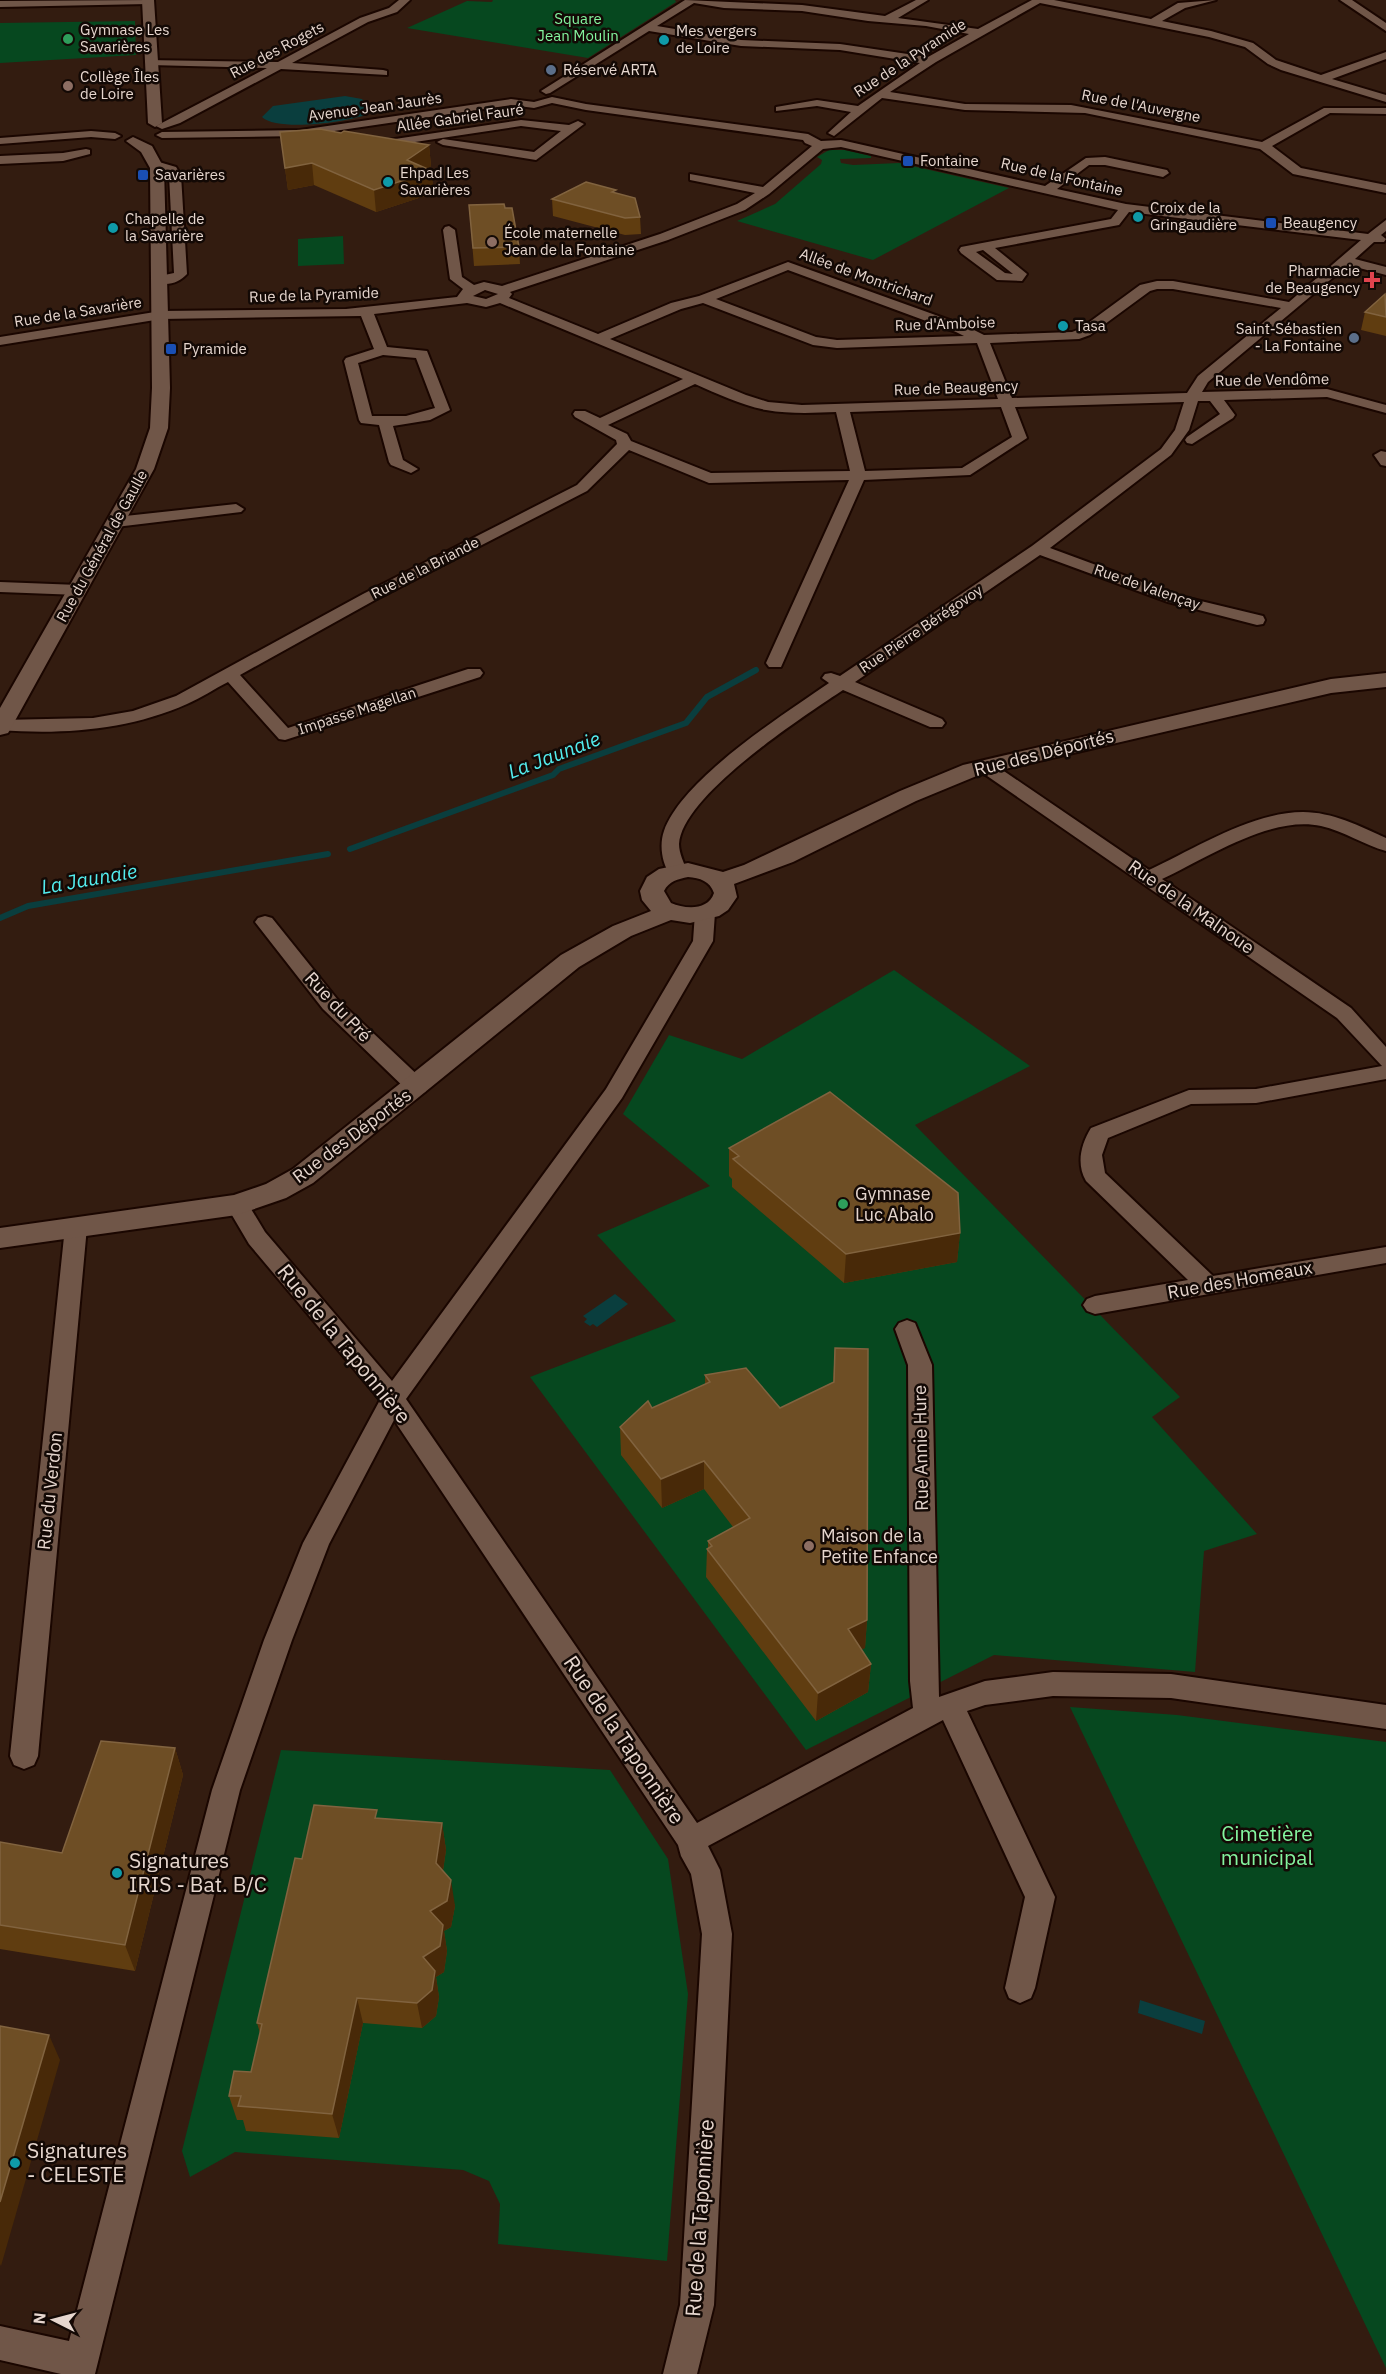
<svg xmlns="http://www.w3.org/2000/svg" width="1386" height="2374" viewBox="0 0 1386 2374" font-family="'IBM Plex Sans',sans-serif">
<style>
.green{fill:#06481f}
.water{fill:#0a3e3e}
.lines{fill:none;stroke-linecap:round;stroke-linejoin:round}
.stream{stroke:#0a3e3e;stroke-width:6}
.minor-casing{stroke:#1a0600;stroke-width:4}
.tertiary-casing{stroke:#1a0600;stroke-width:4}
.minor{fill:#705648;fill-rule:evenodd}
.tertiary{fill:#705648;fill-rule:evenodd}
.wall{fill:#603d10}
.shaded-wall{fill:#482908}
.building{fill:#6e4e25;stroke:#81633f;stroke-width:1.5}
.leisure-dot{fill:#2e9e5b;stroke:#130905;stroke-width:2}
.culture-dot{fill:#0f9aa8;stroke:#130905;stroke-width:2}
.service-dot{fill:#5c6f8a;stroke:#130905;stroke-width:2}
.education-dot{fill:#8d6e63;stroke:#130905;stroke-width:2}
.transit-dot{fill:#1a4fb4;stroke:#130905;stroke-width:2}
.health-dot{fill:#e0444e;stroke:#130905;stroke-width:2}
.labels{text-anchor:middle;stroke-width:5;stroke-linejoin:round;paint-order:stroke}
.far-park-label{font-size:15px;fill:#84f59f;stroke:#130905}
.far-poi-label{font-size:15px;fill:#e6d6ce;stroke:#130905;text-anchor:start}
.far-street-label{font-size:15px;fill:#e6d6ce;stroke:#130905}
.street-label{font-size:18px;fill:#e6d6ce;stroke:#130905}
.poi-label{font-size:18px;fill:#e6d6ce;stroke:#130905;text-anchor:start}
.water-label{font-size:20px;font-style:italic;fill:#53ecee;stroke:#130905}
.near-street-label{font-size:21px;fill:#e6d6ce;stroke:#130905}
.near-park-label{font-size:21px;fill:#84f59f;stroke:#130905}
.near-poi-label{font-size:21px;fill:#e6d6ce;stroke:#130905;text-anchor:start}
</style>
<rect width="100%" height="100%" fill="#331c10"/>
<path class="green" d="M493 0H675L676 2 588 58 407 28 467 1 492 2Z
M135 21 136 55 0 63V23Z
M829 150H845L871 156V158L840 159 841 163 853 165 899 163 1009 188 873 260 737 221 775 204 821 164 822 160 817 157Z
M343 236 344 264 298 266V239Z
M894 970 1030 1066 915 1125 1180 1397 1152 1417 1257 1534 1204 1551 1195 1672 994 1655 806 1750 530 1377 676 1321 597 1235 710 1186 623 1114 669 1035 742 1059Z
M1070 1707 1177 1715 1386 1742V2368Z
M281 1750 610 1770 668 1859 688 1994 667 2261 498 2244 500 2204 489 2181 463 2170 235 2152 190 2177 182 2151Z"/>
<path class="water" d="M345 96 362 99 369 109 368 114C349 122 277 132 262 117L273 106Z
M615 1294 628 1304 597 1327 593 1324 590 1326 584 1322 587 1319 583 1316Z
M1140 2000 1205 2021 1202 2034 1138 2013Z"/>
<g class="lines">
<path class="stream" d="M350 849 553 775 559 769 686 723 707 697 756 670
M0 918 28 906 328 854"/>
<g class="minor-casing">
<path id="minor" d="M152 0 148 4 0 7V1Z
M399 0H410L397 12 368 22 292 63 383 70 387 71V75L281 69 180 123 162 129 156 126 267 68 150 65 145 62 146 60 278 62 360 18 389 8Z
M685 0 802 5 885 16 916 0H928L898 18 978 29 1032 0H1054L1151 19 1178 3 1216 0 1185 8 1162 21 1211 31 1253 43 1276 60 1321 75 1386 52V59L1332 79 1386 95V102L1281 70 1268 64 1245 47 1209 37 1040 3 936 62 890 92 965 104 1071 105 1262 142 1324 108H1386V114L1330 113 1272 146 1301 168 1386 185V193L1293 174 1260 149 1085 113 965 110 882 98 834 136 828 133 851 112 817 106 776 111V107L817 100 858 106 920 63 840 50 741 46 649 31 550 93 546 94 541 91ZM694 3 724 8 802 11 868 21 926 26 969 34 928 57 840 44 741 40 657 26Z
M1340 0H1352L1386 23V31Z
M552 97 586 104 808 134 821 141 841 140 1045 186 1086 158 1105 157 1167 170 1169 173 1163 177 1105 165H1089L1057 189 1126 204 1368 234 1386 220V231L1381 235 1386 239 1384 242H1374L1355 259 1386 267V275L1348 265 1208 382 1202 392 1327 389 1386 405V413L1327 397 1224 400 1235 415 1233 418 1192 444 1187 443 1185 440 1187 437 1220 414 1210 401H1198L1189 430 1171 455 1050 548 1180 596 1263 616 1265 620 1263 624 1257 625 1168 602 1040 555 855 682 942 719 945 723 942 727H930L843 690C804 716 682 795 679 844 679 853 684 863 687 871L684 875H670C662 863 659 845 664 831 682 779 784 714 829 683L822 678 825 674 831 673 840 676 1032 546 1161 449 1175 430 1184 402 1015 407 1027 438 970 475 864 480 781 667H769L766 663 849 480 709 483 629 450 587 491 375 600 240 675 288 728 468 669H480L483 673 480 677 285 740 279 739 228 682C214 689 201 698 187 704 129 730 62 735 0 730L1 720 93 718 133 711 176 696 363 594 577 485 617 444 616 440 575 417 573 414 575 411H585L600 418 683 379 500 303 486 307 467 303 374 314 387 347 427 351 450 410 430 420 393 426 403 460 418 469 411 473 391 465 389 462 379 425 361 423 359 420 344 361 346 358 374 349 361 316 161 319 0 345V337L161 311 346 309 457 297 463 289 450 279 443 230 445 227 449 226 455 230 462 277 474 285 484 282 502 286 660 234 737 204 755 193 690 180V174L763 187 812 146 805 143 803 140 586 110 552 103 534 108 511 105 300 136 162 138 156 135 162 132 300 130 511 99 534 102ZM841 147 1118 210 1111 219 961 247 959 250 961 253 997 280 1022 281 1027 274 995 248 1119 225 1129 212 1361 240 1289 302 1173 281H1157L1140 285 1080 329 1072 332 984 335 966 326 788 262 699 296 671 303 598 334 509 298 512 294 510 292 668 240 745 210 769 194 823 149ZM983 250 1013 274 1005 273 976 252ZM788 270 956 332 964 336 837 340 816 337 716 299ZM1157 289H1173L1281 308 1198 376 1187 393 1012 398 990 343 1079 339 1090 335 1150 291ZM485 290 498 294 486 299 473 296ZM703 303 813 345 837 348 977 343 998 399 802 405 768 402 746 395 610 339 681 309ZM383 355 416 358 435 408 406 416H372L358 363ZM695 384C718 394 741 405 766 410 789 414 813 413 836 412L850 471 711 473 631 441 627 434 608 425ZM1001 407 1012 437 962 468 865 471 850 412Z
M521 120 569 125 578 121 584 124 536 160 443 145 437 142 443 139 534 152 561 131 521 126 375 148 369 145 375 142Z
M91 131 115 133 121 136 115 139 91 137 0 144V138Z
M86 149 90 150V154L63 161 0 164V156L63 153Z
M159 162 176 167 181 175 187 274C179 283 164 288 154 280L155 277 174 273 169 175 155 168V164Z
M1381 451 1386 452V466L1381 465 1374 455Z
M236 504 244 509 241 512 116 527 108 522 116 517Z
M0 582 79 585 87 590 79 595 0 592Z
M986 762 992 763 1149 870C1194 849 1252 812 1303 812 1332 812 1360 826 1386 838V851C1364 845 1344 831 1321 826 1271 815 1207 858 1162 879L1351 1008 1386 1047V1079L1256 1103 1191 1104 1108 1138 1102 1155 1105 1173 1213 1276 1386 1247V1263L1095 1314 1087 1311 1083 1305 1087 1299 1095 1296 1188 1280 1086 1181C1076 1164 1081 1144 1091 1128L1189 1090 1256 1089 1382 1066 1337 1018 980 771 977 767 980 763Z
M705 907 712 909 715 913 713 941 622 1098 406 1399 697 1823 913 1708 910 1681 908 1365 895 1329 899 1323 907 1320 915 1323 932 1365 939 1697 985 1681 1053 1672 1171 1674 1386 1705V1729L1171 1698 1053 1696 985 1705 967 1711 1055 1897 1035 1988 1031 1998 1020 2003 1009 1998 1005 1988 1025 1897 943 1720 708 1846 720 1870 732 1934 714 2305 697 2374H663L680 2305 702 1934 691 1874 681 1856 678 1845 394 1420 329 1544 292 1640 240 1790 95 2374H61L0 2360V2326L69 2341 212 1790 264 1640 303 1543 380 1400 249 1244 226 1205 229 1199 237 1197 245 1199 265 1232 392 1381 606 1089 693 941 695 913 698 909Z
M265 916 272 918 337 999 425 1082 428 1087 425 1092 417 1094 409 1092 323 1009 255 922 258 918Z
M76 1219 84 1221 87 1227 38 1756 34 1765 24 1769 14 1765 10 1756 65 1227 68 1221Z"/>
</g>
<g class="tertiary-casing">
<path id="tertiary" d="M142 0H154L162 123 155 127 148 123Z
M133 137 152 146 164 168 170 388 168 428 154 469 11 728 8 733 0 735V708L136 469 150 428 152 388 150 168 141 152 126 141Z
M1386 673V687L1331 693 979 775 916 801 793 862 734 884 737 897 728 910 719 916 690 923 671 920 631 936 579 967 313 1183 286 1198 237 1215 0 1248V1228L234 1195 266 1184 293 1169 561 955 613 926 651 911 642 900 640 891 647 877 659 869 688 863 723 872 744 865 900 791 963 765 1331 679ZM688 877C700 878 710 881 714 893 708 911 685 909 671 903L664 891C669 881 678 879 688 877Z"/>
</g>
<use href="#minor" class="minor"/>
<use href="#tertiary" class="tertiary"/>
</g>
<path class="wall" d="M280 132 341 133 429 145 431 166 427 169 434 193 376 212 314 185 288 190Z
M616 193 640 217 641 234 625 235 553 216 552 199Z
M469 205 505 208 519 247 520 264 474 266Z
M1386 294V336L1361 330 1365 312Z
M729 1148 960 1233 957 1262 844 1283 732 1187V1179L729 1176Z
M835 1348 867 1620 865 1648 861 1649 871 1664 868 1692 816 1721 706 1577 707 1549 708 1548V1541L733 1527 704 1489 662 1508 621 1455 620 1427 652 1408 705 1384V1375L780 1408 833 1382Z
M175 1748 183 1775 135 1971 0 1949V1842L62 1853Z
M379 1818 442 1823 446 1850 443 1871 455 1906 451 1927 444 1931 447 1951 444 1972 436 1977 439 1997 436 2016 422 2028 363 2023 339 2138 246 2131 243 2120H237L229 2096 251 2072 260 2033 257 2023 302 1859Z"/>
<path class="shaded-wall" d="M429 145 431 166 417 176 432 171 434 193 376 212 374 190 407 160Z
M312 163 314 185 288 190 285 168Z
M960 1233 957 1262 844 1283 846 1254Z
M704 1461V1489L662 1508 661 1479Z
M867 1620 865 1648 846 1657 848 1629Z
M871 1664 868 1692 816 1721 818 1693Z
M175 1748 183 1775 135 1971 125 1945Z
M442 1823 446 1850 440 1890 436 1863Z
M451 1880 455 1906 451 1927 444 1931 447 1951 444 1972 436 1977 439 1997 436 2016 422 2028 417 2003 430 1911Z
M357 1998 363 2023 339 2138 332 2114Z
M49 2035 60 2060 1 2266 0 2264V2202Z"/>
<path class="building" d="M320 129 341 133 344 131 429 145 407 160 432 171 374 190 312 163 285 168 280 132Z
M586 182 616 190 612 192 635 198 640 217 625 218 552 199Z
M504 204 505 208H512L519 247 473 248 469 205Z
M1385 294 1386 317 1365 312Z
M830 1092 958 1193 960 1233 846 1254 733 1159 739 1156 729 1148Z
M835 1348 868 1349 867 1620 848 1629 871 1664 818 1693 707 1549 712 1546 708 1541 750 1518 704 1461 661 1479 620 1427 648 1401 652 1408 710 1382 705 1375 746 1368 780 1408 834 1382Z
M101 1741 175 1748 125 1945 0 1925V1842L62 1853Z
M314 1805 377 1810 375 1818 442 1823 436 1863 451 1880 447 1901 430 1911 443 1925 440 1946 423 1957 435 1971 432 1990 417 2003 357 1998 332 2114 238 2106 241 2096H229L234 2071 251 2072 262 2024 257 2023 295 1858 302 1859Z
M0 2026 49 2035 0 2202Z"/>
<g class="leisure-dot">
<circle cx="68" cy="39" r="6"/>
<circle cx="843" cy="1204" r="6"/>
</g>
<g class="culture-dot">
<circle cx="664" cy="40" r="6"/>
<circle cx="388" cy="182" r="6"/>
<circle cx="1138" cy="217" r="6"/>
<circle cx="113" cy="228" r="6"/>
<circle cx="1063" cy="326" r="6"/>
<circle cx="117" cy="1873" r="6"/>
<circle cx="15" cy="2163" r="6"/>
</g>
<g class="service-dot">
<circle cx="551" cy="70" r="6"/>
<circle cx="1354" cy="338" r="6"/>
</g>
<g class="education-dot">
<circle cx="68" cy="86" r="6"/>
<circle cx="492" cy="242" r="6"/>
<circle cx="809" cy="1546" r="6"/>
</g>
<g class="transit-dot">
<rect x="902" y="155" width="12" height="12" rx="3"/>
<rect x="137" y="169" width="12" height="12" rx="3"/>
<rect x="1265" y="217" width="12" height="12" rx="3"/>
<rect x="165" y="343" width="12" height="12" rx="3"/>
</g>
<path class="health-dot" d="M1369 271h6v6h6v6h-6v6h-6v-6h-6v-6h6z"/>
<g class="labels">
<g class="far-park-label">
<text x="578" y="24">Square<tspan x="578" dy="17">Jean Moulin</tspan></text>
</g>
<g class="far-poi-label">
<text x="80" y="35">Gymnase Les<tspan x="80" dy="17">Savarières</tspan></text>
<text x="676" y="36">Mes vergers<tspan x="676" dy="17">de Loire</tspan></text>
<text x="563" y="75">Réservé ARTA</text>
<text x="80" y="82">Collège Îles<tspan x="80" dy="17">de Loire</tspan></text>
<text x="920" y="166">Fontaine</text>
<text x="400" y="178">Ehpad Les<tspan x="400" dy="17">Savarières</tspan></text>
<text x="155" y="180">Savarières</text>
<text x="1150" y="213">Croix de la<tspan x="1150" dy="17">Gringaudière</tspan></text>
<text x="125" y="224">Chapelle de<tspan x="125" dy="17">la Savarière</tspan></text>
<text x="1283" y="228">Beaugency</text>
<text x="504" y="238">École maternelle<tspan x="504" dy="17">Jean de la Fontaine</tspan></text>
<text x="1360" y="276" text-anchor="end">Pharmacie<tspan x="1360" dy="17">de Beaugency</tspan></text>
<text x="1075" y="331">Tasa</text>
<text x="1342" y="334" text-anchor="end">Saint-Sébastien<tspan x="1342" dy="17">- La Fontaine</tspan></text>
<text x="183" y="354">Pyramide</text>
</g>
<g class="far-street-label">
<text transform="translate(277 50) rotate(-28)" y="5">Rue des Rogets</text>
<text transform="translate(910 58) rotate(-33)" y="5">Rue de la Pyramide</text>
<text transform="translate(1141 106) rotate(11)" y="5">Rue de l'Auvergne</text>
<text transform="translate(375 107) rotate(-8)" y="5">Avenue Jean Jaurès</text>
<text transform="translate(460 118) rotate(-8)" y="5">Allée Gabriel Fauré</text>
<text transform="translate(1062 177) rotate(13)" y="5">Rue de la Fontaine</text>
<text transform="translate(866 277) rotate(20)" y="5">Allée de Montrichard</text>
<text transform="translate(314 295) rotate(-2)" y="5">Rue de la Pyramide</text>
<text transform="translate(78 312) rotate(-9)" y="5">Rue de la Savarière</text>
<text transform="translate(945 324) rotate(-2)" y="5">Rue d'Amboise</text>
<text transform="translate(1272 380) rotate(-1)" y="5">Rue de Vendôme</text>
<text transform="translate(956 388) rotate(-2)" y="5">Rue de Beaugency</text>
<text transform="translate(102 546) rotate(-61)" y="5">Rue du Général de Gaulle</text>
<text transform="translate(425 568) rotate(-27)" y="5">Rue de la Briande</text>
<text transform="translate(1147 587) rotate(19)" y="5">Rue de Valençay</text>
<text transform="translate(921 629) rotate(-34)" y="5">Rue Pierre Bérégovoy</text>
<text transform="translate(357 711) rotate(-18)" y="5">Impasse Magellan</text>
</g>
<g class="street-label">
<text transform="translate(1044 753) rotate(-14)" y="6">Rue des Déportés</text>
<text transform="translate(1191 907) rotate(35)" y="6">Rue de la Malnoue</text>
<text transform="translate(338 1007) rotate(47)" y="6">Rue du Pré</text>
<text transform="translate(352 1136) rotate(-37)" y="6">Rue des Déportés</text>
<text transform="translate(1240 1280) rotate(-10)" y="6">Rue des Homeaux</text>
<text transform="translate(921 1448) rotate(-91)" y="6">Rue Annie Hure</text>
<text transform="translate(50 1491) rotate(-84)" y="6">Rue du Verdon</text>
</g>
<g class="poi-label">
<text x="855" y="1200">Gymnase<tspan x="855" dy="21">Luc Abalo</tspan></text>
<text x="821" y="1542">Maison de la<tspan x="821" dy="21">Petite Enfance</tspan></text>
</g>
<g class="water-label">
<text transform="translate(554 755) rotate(-21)" y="7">La Jaunaie</text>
<text transform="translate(89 879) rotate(-10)" y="7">La Jaunaie</text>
</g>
<g class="near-street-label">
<text transform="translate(344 1344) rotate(51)" y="7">Rue de la Taponnière</text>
<text transform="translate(624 1740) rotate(56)" y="7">Rue de la Taponnière</text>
<text transform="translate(700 2218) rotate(-86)" y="7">Rue de la Taponnière</text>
</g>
<g class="near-park-label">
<text x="1267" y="1841">Cimetière<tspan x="1267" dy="24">municipal</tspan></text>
</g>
<g class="near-poi-label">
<text x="129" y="1868">Signatures<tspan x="129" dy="24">IRIS - Bat. B/C</tspan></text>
<text x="27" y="2158">Signatures<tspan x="27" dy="24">- CELESTE</tspan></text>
</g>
</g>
<g transform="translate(54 2320) rotate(276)" stroke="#130905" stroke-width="4.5" paint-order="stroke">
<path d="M0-4.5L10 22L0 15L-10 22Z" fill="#e6d6ce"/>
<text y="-9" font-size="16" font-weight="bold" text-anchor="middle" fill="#e6d6ce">N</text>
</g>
</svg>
